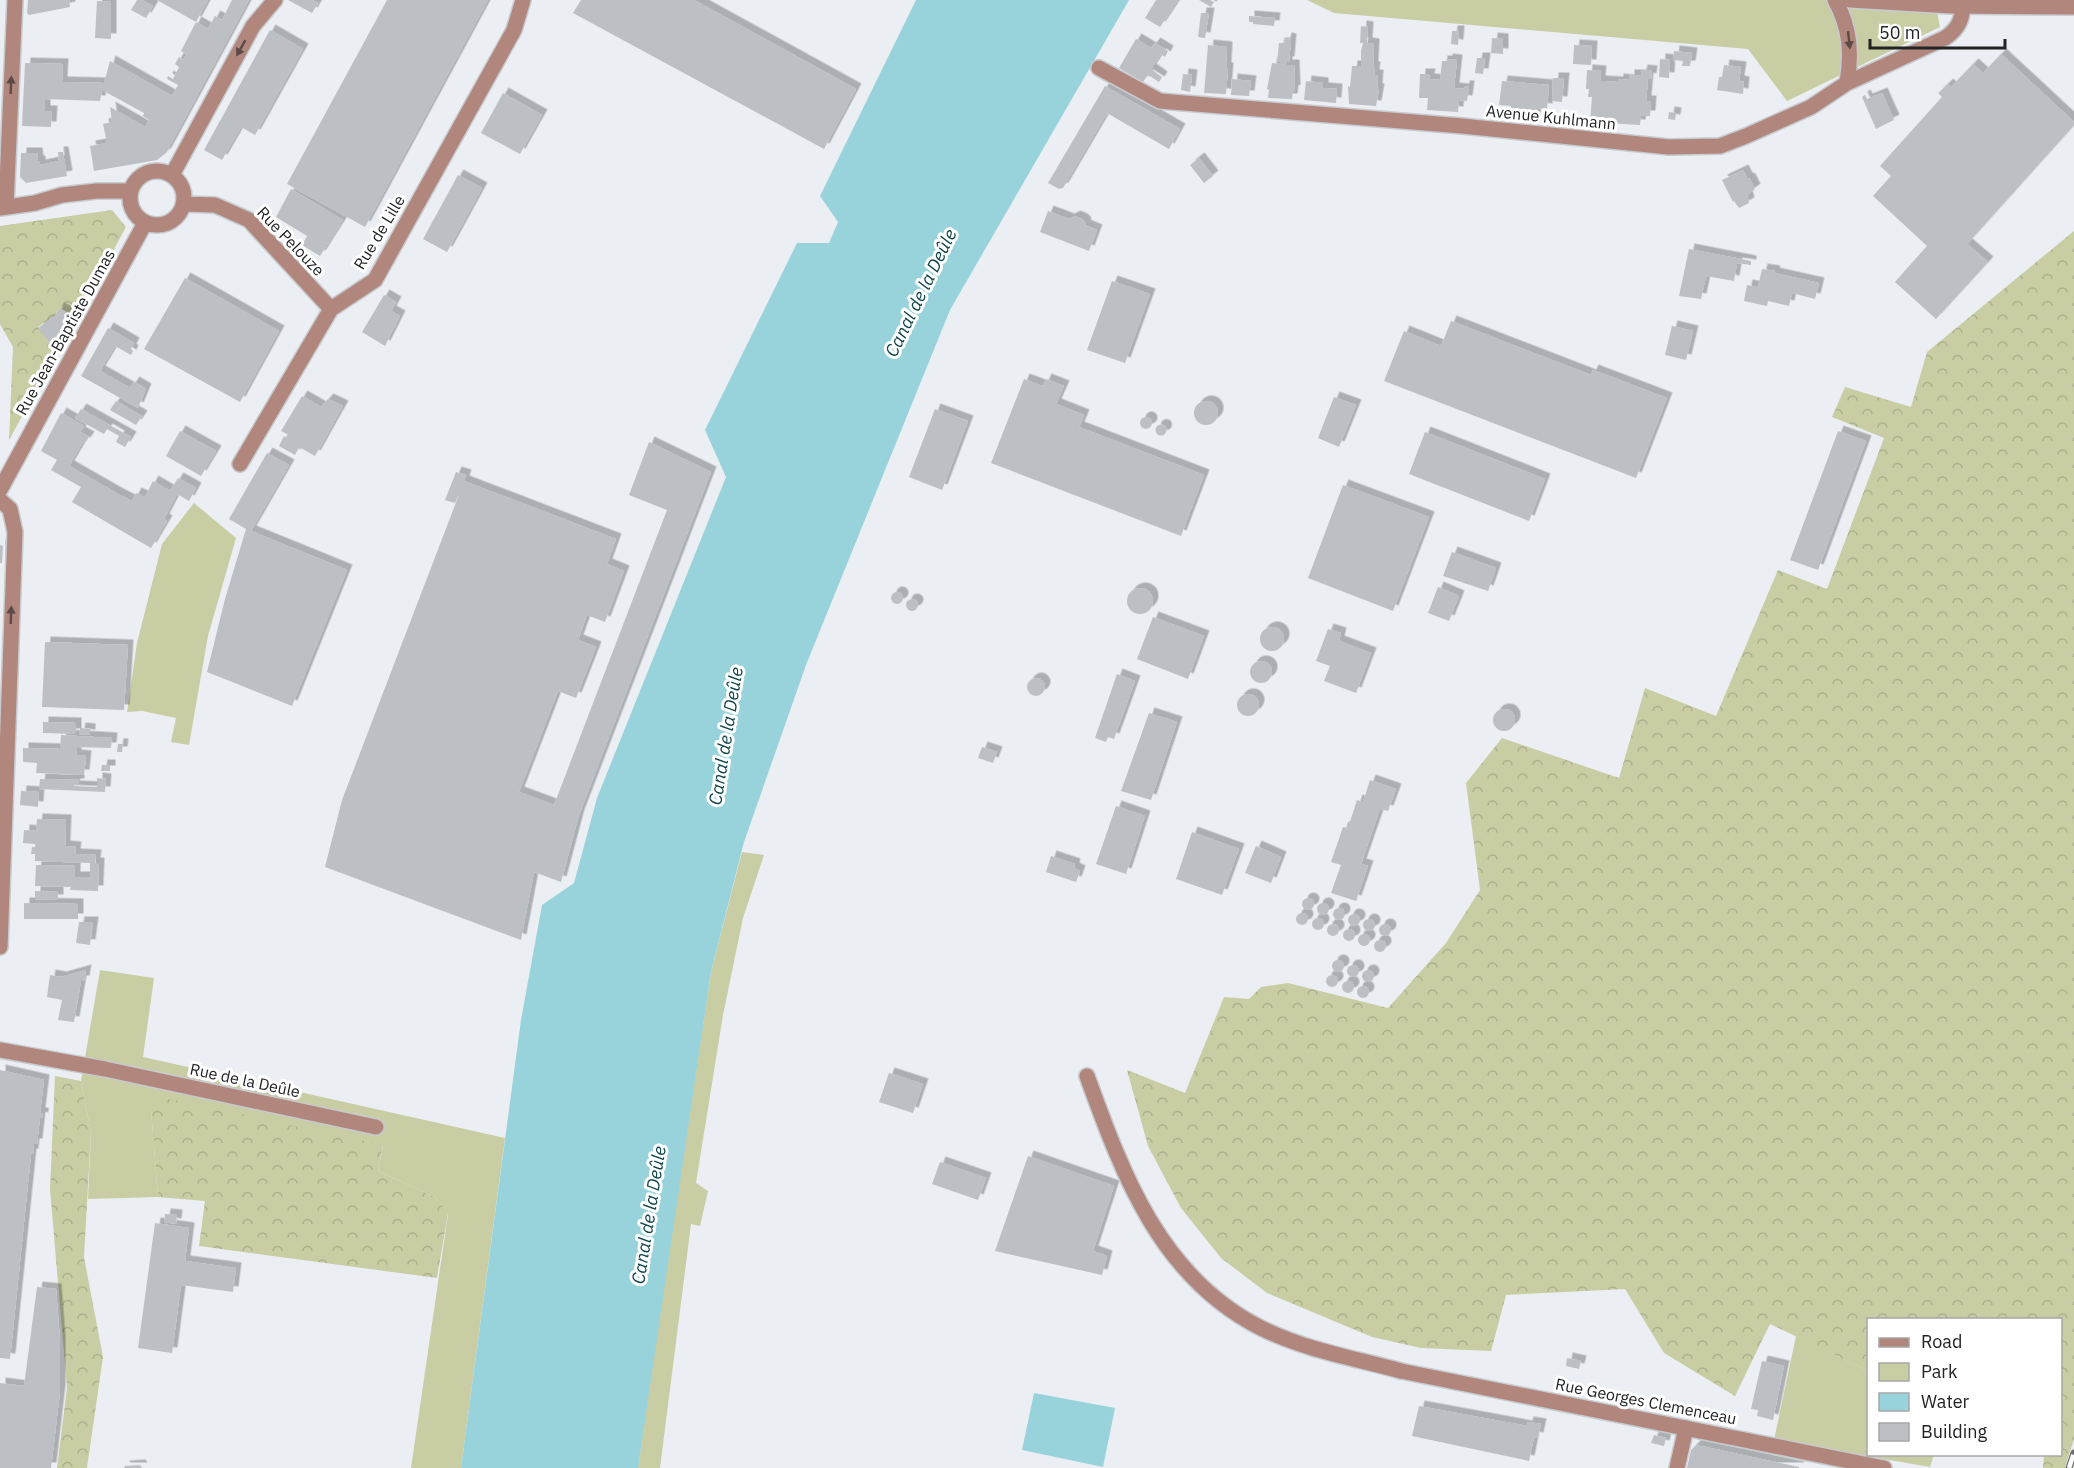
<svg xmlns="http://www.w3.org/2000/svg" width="2074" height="1468" viewBox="0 0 2074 1468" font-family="'IBM Plex Sans',sans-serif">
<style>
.green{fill:#c9cda4}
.forest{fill:url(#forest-crowns)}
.water{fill:#98d3db}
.building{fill:#bcbfc4;filter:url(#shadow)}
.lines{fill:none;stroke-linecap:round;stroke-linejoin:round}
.minor-casing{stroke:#c7cace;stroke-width:18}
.tertiary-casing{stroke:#c7cace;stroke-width:18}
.minor{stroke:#b1867d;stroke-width:15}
.tertiary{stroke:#b1867d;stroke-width:15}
.rail-casing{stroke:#6b6d70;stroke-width:7}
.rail{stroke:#fff;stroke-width:4.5;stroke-dasharray:14;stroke-linecap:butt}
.oneway{fill:#5b4a48}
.labels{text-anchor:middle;stroke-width:6;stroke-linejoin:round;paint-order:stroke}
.street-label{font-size:16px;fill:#212224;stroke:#fff}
.water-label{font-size:18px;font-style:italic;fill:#0e444b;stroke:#fff}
</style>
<defs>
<pattern id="forest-crowns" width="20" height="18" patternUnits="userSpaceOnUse" patternTransform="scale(1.5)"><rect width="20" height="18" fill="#c9cda4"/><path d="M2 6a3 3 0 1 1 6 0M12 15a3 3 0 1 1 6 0" fill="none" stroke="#acb08d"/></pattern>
<filter id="shadow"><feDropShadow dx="5.5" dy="-5.5" stdDeviation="0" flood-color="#0004"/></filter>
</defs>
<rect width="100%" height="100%" fill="#ebeff3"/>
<path class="green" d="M1307 0H1935L1940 27 1787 101 1748 49 1334 13Z
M194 503 236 538 208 636 189 745 171 742 176 718 142 711 127 712 137 643 162 544Z
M742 852 764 855 743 918 723 1015 696 1183 708 1191 700 1226 691 1224 660 1468H638L659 1317 711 972Z
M100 970 154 978 143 1057 505 1138 461 1468H411L448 1214 435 1197 378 1171 383 1146 151 1110 158 1197 88 1199 91 1133 81 1081Z
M1796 1336 1868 1371V1454L1934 1455 1930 1467 1774 1440Z"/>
<path class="forest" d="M112 210 126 227 77 318 59 308 55 315 38 327 49 342H63L9 440 13 347 0 324V226Z
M2074 231V1439L2065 1468H2043L2044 1455 2060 1454V1320H1868V1371L1770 1324 1735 1396 1664 1353 1625 1289 1506 1295 1491 1351 1421 1348 1372 1337 1267 1293 1221 1258 1181 1208 1148 1146 1127 1070 1185 1093 1224 997 1249 999 1261 987 1288 983 1388 1008 1446 943 1480 890 1466 783 1502 738 1619 778 1645 688 1716 716 1778 570 1827 589 1884 438 1832 417 1845 387 1911 407 1927 352Z
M55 1076 81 1081 91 1133 84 1257 103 1357 87 1468H57L67 1388 50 1189Z
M156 1096 383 1145 378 1171 435 1197 448 1213 437 1278 199 1246 205 1201 158 1197 151 1110Z"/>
<path class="water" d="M916 0H1129L950 310 806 665 744 842 711 972 638 1468H461L521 1020 542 905 574 883 597 798 726 477 705 430 797 243H829L838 222 820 196Z
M1034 1393 1115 1408 1103 1467 1022 1450Z"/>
<path class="building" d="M28 0H69L70 7 29 15 27 13Z
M137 0H142L153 6 146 18 131 10Z
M157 0H208L196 22 208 29 215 16 222 20 232 0H249L166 153 157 160 94 171 90 146 107 143 103 124 112 122 110 107 145 127 149 120 143 116 144 113 102 90 100 101 45 99V111H52L51 127 22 126 25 63 63 64 62 82 104 83 110 61 172 96 178 85 167 79 168 76 173 79 179 67 175 64 179 57 183 60 186 54 181 51 196 22Z
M288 0H312L318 3 312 13Z
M387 0H488L365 227 287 184Z
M581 0H694L856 89 824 149 573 13Z
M1156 0H1178L1160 27 1145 18Z
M1199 0H1210L1214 2 1211 7Z
M97 1 111 2V39L95 38Z
M1201 13H1209L1205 38 1198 37Z
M1249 16 1275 18 1274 26 1253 24V22H1249Z
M1361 26 1368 27 1367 43 1374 44 1373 67H1375L1374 75H1378L1377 89H1379L1376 106 1349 104 1348 86 1350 87 1352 66H1361V51L1363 43H1360Z
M270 30 303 49 255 135 241 127 222 160 204 150Z
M1452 31H1459L1458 45 1451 44Z
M1286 38 1291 39 1289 62H1287V65H1294L1295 91 1293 90 1292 99 1268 98 1269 90 1267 89 1272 63 1280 64V62H1277L1279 43H1285Z
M1492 38 1503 39V54L1491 53Z
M1136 39 1151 48 1155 43 1168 51 1165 57 1161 54 1151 69 1162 77 1159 82 1148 75 1143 82 1119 68Z
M1208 45 1227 47 1226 68H1228L1226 94 1204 93Z
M1574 45 1592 46 1591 65 1573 64Z
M1674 51 1692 53 1690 66H1682L1683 61 1673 60Z
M2001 54 2074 122V125L1967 244 1988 262 1936 319 1895 282 1927 246 1873 196 1891 176 1880 166 1942 97 1938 93 1948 84 1951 87 1973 64 1983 73Z
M1477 58H1485L1483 74 1475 73Z
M1447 59 1457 60 1454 88 1464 89V86H1469L1467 101 1459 100 1458 112 1427 110 1428 98H1419L1420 74H1430L1429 79 1440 80 1442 61H1447Z
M1660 59 1670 60 1669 78 1659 77Z
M1724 65 1741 67 1739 81 1744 82 1743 94 1717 90 1719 77H1722Z
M1587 70 1601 71 1600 81 1618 82V79L1629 80V75H1641L1642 70 1652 71 1651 79 1648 78 1646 101H1651L1650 116H1641L1640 125 1590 122 1592 97H1588L1589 89H1586Z
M1183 74 1192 75 1190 92 1181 90Z
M1553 78H1564L1562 102 1552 101Z
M1232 79 1251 81 1249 96 1231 95Z
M1306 81 1323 83V88L1337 89 1336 103 1304 100Z
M1502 81 1549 85 1547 109 1539 108 1536 110 1535 118 1510 116 1511 106 1499 105Z
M1105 86 1180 129 1169 149 1107 113 1063 188 1059 189 1048 183Z
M503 93 542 115 520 154 481 133Z
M1882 93 1894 120 1876 129 1862 97 1865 95 1867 99Z
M1669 112 1676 113 1675 120 1668 119Z
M58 152H63L67 176 26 183 20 177 21 153H37L38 161H40V165L59 161Z
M1199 158 1213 176 1204 183 1190 165Z
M1743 170 1747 178 1750 179 1755 189 1747 195 1749 203 1739 208 1734 201 1733 202 1722 180Z
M458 175 482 188 447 252 423 239Z
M291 189 343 220 320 256 302 245 307 236 276 217Z
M1048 211 1069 219 1075 216 1082 219 1086 223 1085 225 1097 230 1089 251 1040 232Z
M1689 249 1751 261V265L1737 263 1734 281 1706 276 1701 299 1679 296Z
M1762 269 1775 271 1774 273 1819 283 1815 299 1792 293 1789 306 1768 301 1767 306 1744 301 1747 285 1758 287Z
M185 278 279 331 240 402 144 349Z
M1112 281 1150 294 1125 363 1087 350Z
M384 295 396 302 391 311 400 316 385 346 362 332Z
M59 308 77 318 63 342H49L38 328 56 315Z
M1451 321 1591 375 1593 370 1667 398 1636 478 1384 381 1404 331 1441 346Z
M1672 326 1693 331 1686 360 1665 355Z
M108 328 134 343 131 349 133 351 131 355 115 346 100 371 130 388 134 382 146 389 138 408 81 376Z
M1024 379 1043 386 1046 379 1064 386 1056 404 1084 415 1079 427 1204 475 1181 536 991 463Z
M302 396 321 407 328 399 343 406 315 456 299 447 295 455 279 446 284 436 287 438 289 435 281 431Z
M1334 397 1356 405 1339 447 1318 438Z
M116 401 142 416 136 425 110 410Z
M1194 413a12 12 0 1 1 24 0a12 12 0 1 1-24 0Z
M81 409 131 437 125 447 116 442 119 436 107 429 104 434 75 418Z
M935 409 968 421 942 490 909 477Z
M61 413 84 426 80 432 89 437 85 443 83 442 69 466 118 494 132 501 136 493 145 497 153 481 170 491 178 478 196 488 189 501 177 494 164 519 167 521 151 548 72 502 81 487 51 470 57 460 41 451Z
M1140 423a6 6 0 1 1 12 0a6 6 0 1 1-12 0Z
M1155.5 430a5.5 5.5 0 1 1 11 0a5.5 5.5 0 1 1-11 0Z
M180 431 216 451 201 476 166 456Z
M1838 431 1866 441 1818 570 1790 560Z
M1425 432 1545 479 1529 521 1409 474Z
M649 442 711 472 579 815 561 882 534 872 521 940 325 867 342 800 460 492 455 503 445 500 456 472 466 475 464 481 616 539 607 564 624 571 605 622 587 615 578 640 596 647 576 698 558 691 519 792 554 805 667 510 629 495Z
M267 453 289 465 251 531 347 570 292 706 207 672 225 599 246 529 229 519Z
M1343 485 1429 517 1393 611 1308 578Z
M0 545 3 546 2 563H0Z
M1452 552 1496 568 1488 591 1443 576Z
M1438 587 1459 596 1449 621 1428 613Z
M1127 601a13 13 0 1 1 26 0a13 13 0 1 1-26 0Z
M891 598a6 6 0 1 1 12 0a6 6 0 1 1-12 0Z
M906 605a6 6 0 1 1 12 0a6 6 0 1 1-12 0Z
M1153 617 1204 636 1188 679 1137 659Z
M1260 639a12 12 0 1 1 24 0a12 12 0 1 1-24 0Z
M1328 629 1341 633 1339 641 1371 653 1356 693 1324 681 1330 666 1316 661Z
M45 642 128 645 124 710 42 707Z
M1250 672a11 11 0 1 1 22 0a11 11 0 1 1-22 0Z
M1117 674 1135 681 1114 739 1108 737 1106 742 1095 738Z
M1027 687a9 9 0 1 1 18 0a9 9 0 1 1-18 0Z
M1237 705a11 11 0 1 1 22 0a11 11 0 1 1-22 0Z
M1493 720a11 11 0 1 1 22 0a11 11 0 1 1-22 0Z
M1149 713 1177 722 1151 800 1121 791Z
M43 722 76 723V734L43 733Z
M80 728 90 729V735L79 734Z
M61 735 112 738 111 748 77 747 76 755 86 756 84 775 36 773 37 763 23 762V748L60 749Z
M118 744H123L122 752H117Z
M982 747 997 752 993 763 978 758Z
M102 765H110V771H101Z
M97 778 106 779 105 792 39 789 40 779 79 780V784H75L74 786 97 787Z
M1370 780 1396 789 1388 811 1380 809 1361 864 1368 866 1356 901 1331 893 1341 865 1331 862 1343 827 1348 828 1357 800 1363 802Z
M21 791 39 792 38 807 20 805Z
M1116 806 1145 816 1126 874 1096 864Z
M37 819 66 820 65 846 76 847 75 854 96 855 95 863H99L98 891 70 890 71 887 35 886 36 865 75 866V877H90V863L35 861V854H31L32 847H35V844L23 843 24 830 36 831Z
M1192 832 1239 849 1222 895 1176 879Z
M1256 846 1281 857 1271 883 1245 873Z
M1051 856 1075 864 1074 868 1080 871 1076 882 1046 872Z
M35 891 58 892V900L35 899Z
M1302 904a6 6 0 1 1 12 0a6 6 0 1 1-12 0Z
M1317 909a6 6 0 1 1 12 0a6 6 0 1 1-12 0Z
M24 903 78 904V919H24Z
M1333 914a6 6 0 1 1 12 0a6 6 0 1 1-12 0Z
M1296 919a6 6 0 1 1 12 0a6 6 0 1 1-12 0Z
M1348 920a6 6 0 1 1 12 0a6 6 0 1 1-12 0Z
M1312 924a6 6 0 1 1 12 0a6 6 0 1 1-12 0Z
M1363 925a6 6 0 1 1 12 0a6 6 0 1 1-12 0Z
M79 922H93L90 945 76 943Z
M1327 930a6 6 0 1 1 12 0a6 6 0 1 1-12 0Z
M1379 930a6 6 0 1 1 12 0a6 6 0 1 1-12 0Z
M1343 935a6 6 0 1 1 12 0a6 6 0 1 1-12 0Z
M1358 940a6 6 0 1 1 12 0a6 6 0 1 1-12 0Z
M1374 946a6 6 0 1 1 12 0a6 6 0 1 1-12 0Z
M1332 966a6 6 0 1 1 12 0a6 6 0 1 1-12 0Z
M1347 971a6 6 0 1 1 12 0a6 6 0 1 1-12 0Z
M1362 976a6 6 0 1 1 12 0a6 6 0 1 1-12 0Z
M86 970 84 981H81L74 1022 58 1020 62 1000 47 997 50 975 61 977Z
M1326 981a6 6 0 1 1 12 0a6 6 0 1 1-12 0Z
M1342 987a6 6 0 1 1 12 0a6 6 0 1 1-12 0Z
M1357 992a6 6 0 1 1 12 0a6 6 0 1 1-12 0Z
M0 1070 44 1080 40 1113H43V1118L40 1117 37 1144H34L33 1154H31L10 1359 0 1358Z
M889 1073 923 1084 913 1113 879 1102Z
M1028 1156 1114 1186 1093 1251 1107 1256 1102 1275 995 1251Z
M940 1162 986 1178 978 1200 932 1184Z
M165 1214 177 1215 176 1224 164 1222Z
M155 1223 189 1228 185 1261 236 1268 233 1292 181 1285 172 1353 138 1348Z
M37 1287 56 1289 60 1341V1391L51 1468H0V1383L24 1386Z
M1567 1358 1581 1361 1579 1369 1566 1366Z
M1762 1361 1784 1366 1773 1420 1757 1416 1758 1410 1751 1409Z
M1419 1406 1527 1426 1528 1422 1541 1424 1538 1438 1534 1437 1529 1461 1412 1436Z
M1654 1435 1666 1438 1664 1446 1651 1443Z
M1696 1445 1799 1467V1468H1687L1691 1450Z
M140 1465 142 1468H125L124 1466Z"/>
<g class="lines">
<g class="minor-casing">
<path id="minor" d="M1835 0C1850 27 1852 53 1847 83
M1099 68 1160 101 1462 126 1669 147 1720 146 1746 136 1811 107 1847 83 1945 38C1960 28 1963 17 1963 0
M130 198a27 27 0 1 1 54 0a27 27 0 1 1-54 0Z
M172 175 253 26 275 0
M183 204 215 205 249 220 331 309
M6 207 15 0
M0 208 35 203 62 195 97 191H131
M240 464 331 309 375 280 514 30 523 0
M0 490 145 223
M0 500 10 509 15 532 0 947
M0 1050 105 1069 376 1127
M1087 1076C1123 1175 1160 1277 1261 1328 1305 1350 1354 1358 1401 1371
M1677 1468 1686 1428"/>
</g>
<g class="tertiary-casing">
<path id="tertiary" d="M1850 0 1952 6 2074 7
M1401 1371 1884 1468"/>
</g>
<use href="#minor" class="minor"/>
<use href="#tertiary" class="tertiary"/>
<g class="rail-casing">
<path id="rail" d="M2069 1468 2074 1453"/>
</g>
<use href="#rail" class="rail"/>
</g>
<defs><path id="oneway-solid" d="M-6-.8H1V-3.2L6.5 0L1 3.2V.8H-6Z" transform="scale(1.5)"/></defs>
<g class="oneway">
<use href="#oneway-solid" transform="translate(1849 40) rotate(84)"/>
<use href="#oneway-solid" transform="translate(241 48) rotate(119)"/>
<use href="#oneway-solid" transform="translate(11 85) rotate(-88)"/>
<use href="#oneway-solid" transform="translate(11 615) rotate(-88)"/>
</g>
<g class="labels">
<g class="street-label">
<text transform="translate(1551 117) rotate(6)" y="6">Avenue Kuhlmann</text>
<text transform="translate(379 232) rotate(-59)" y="6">Rue de Lille</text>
<text transform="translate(291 241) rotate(46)" y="6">Rue Pelouze</text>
<text transform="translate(65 332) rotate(-61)" y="6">Rue Jean-Baptiste Dumas</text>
<text transform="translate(245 1080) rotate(12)" y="6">Rue de la Deûle</text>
<text transform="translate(1646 1401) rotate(11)" y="6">Rue Georges Clemenceau</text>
</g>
<g class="water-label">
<text transform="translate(921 293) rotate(-64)" y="6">Canal de la Deûle</text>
<text transform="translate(726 736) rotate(-81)" y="6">Canal de la Deûle</text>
<text transform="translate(649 1215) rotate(-81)" y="6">Canal de la Deûle</text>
</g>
</g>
<rect x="1867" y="1318" width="195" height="138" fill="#ffffff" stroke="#a6a7a7" stroke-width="1.5"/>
<rect x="1879" y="1338" width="30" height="9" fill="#b1867d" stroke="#a6a7a7" stroke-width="1.5"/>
<text x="1921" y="1348" font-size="18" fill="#212224">Road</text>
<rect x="1879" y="1363" width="30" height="18" fill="#c9cda4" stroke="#a6a7a7" stroke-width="1.5"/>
<text x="1921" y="1378" font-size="18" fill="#212224">Park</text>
<rect x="1879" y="1393" width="30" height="18" fill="#98d3db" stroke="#a6a7a7" stroke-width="1.5"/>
<text x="1921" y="1408" font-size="18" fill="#212224">Water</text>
<rect x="1879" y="1423" width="30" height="18" fill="#bcbfc4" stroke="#a6a7a7" stroke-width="1.5"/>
<text x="1921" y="1438" font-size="18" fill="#212224">Building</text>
<path d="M1870 39v9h135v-9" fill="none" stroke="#212224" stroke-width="3"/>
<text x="1879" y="39" font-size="18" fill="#212224" stroke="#ffffff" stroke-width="4.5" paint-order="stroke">50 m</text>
</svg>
